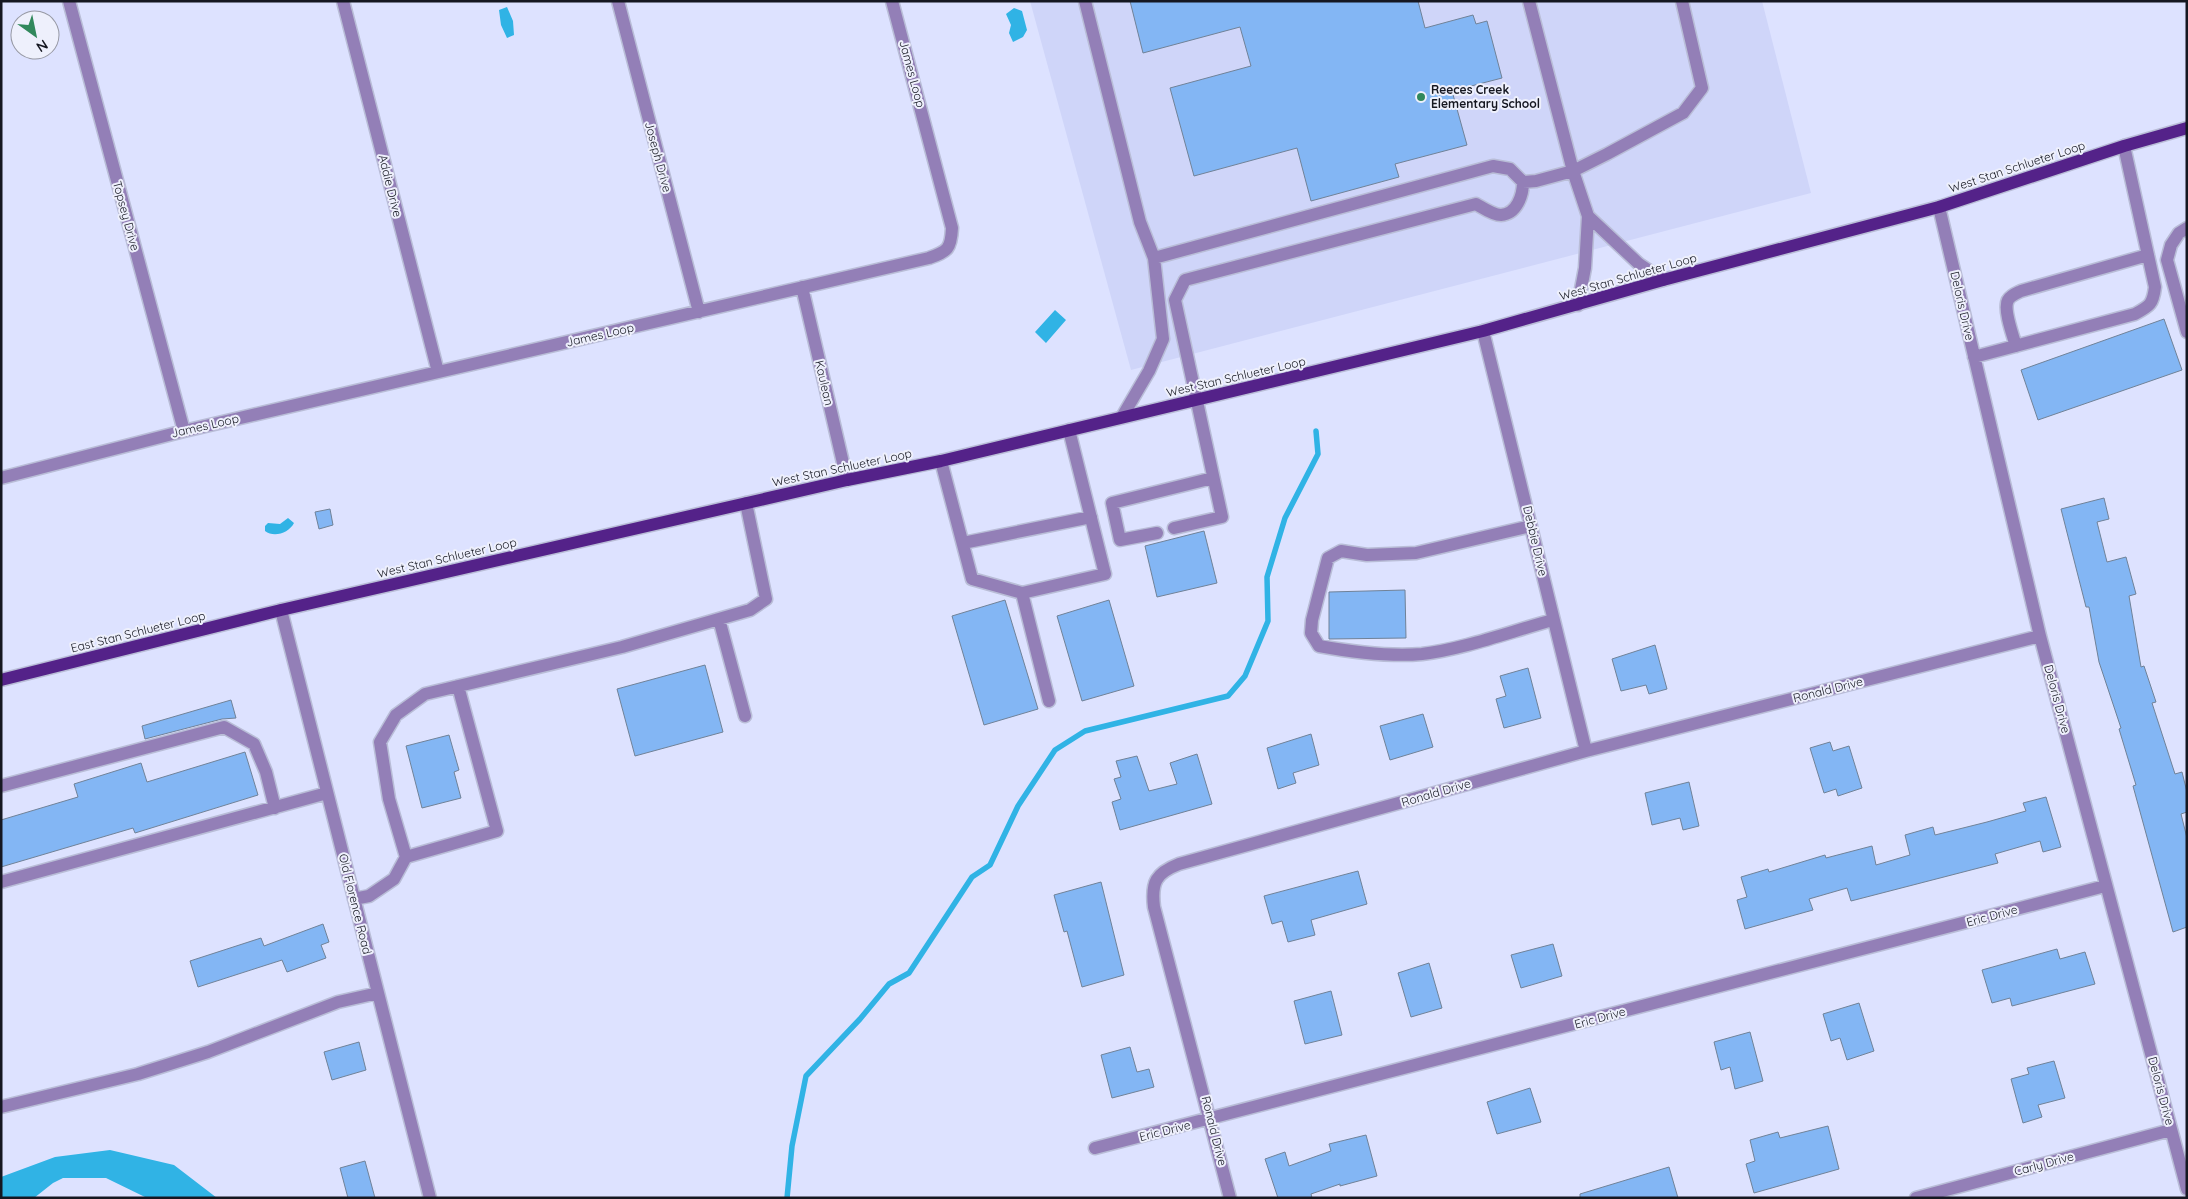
<svg xmlns="http://www.w3.org/2000/svg" width="2188" height="1199" viewBox="0 0 2188 1199" font-family="Quicksand,sans-serif">
<style>
.built{fill:#cfd5f9}
.water{fill:#30b3e5}
.lines{fill:none;stroke-linecap:round;stroke-linejoin:round}
.stream{stroke:#30b3e5;stroke-width:5.5}
.building{fill:#83b6f4;stroke:#708298}
.minor-casing{stroke:#b9bdd7;stroke-width:15}
.major-casing{stroke:#b9bdd7;stroke-width:15}
.minor{stroke:#937fb7;stroke-width:12}
.major{stroke:#542289;stroke-width:12}
.poi-dot{fill:#31885c;stroke:#eef0fc;stroke-width:2}
.labels{text-anchor:middle;stroke-width:4;stroke-linejoin:round;paint-order:stroke}
.street-label{font-size:12px;fill:#151721;stroke:#eef0fc}
.poi-label{font-size:12px;font-weight:bold;fill:#151721;stroke:#eef0fc;text-anchor:start}
</style>
<rect width="100%" height="100%" fill="#dde2ff"/>
<path class="built" d="M1030 1H1762L1811 193 1131 370Z"/>
<path class="water" d="M507 7 513 21 514 35 507 38 501 25 499 10Z
M1014 8 1022 11 1027 30 1023 37 1013 42 1009 33 1011 25 1006 14Z
M1055 310 1066 320 1046 343 1035 332Z
M288 518 294 523C289 533 274 538 265 531V526L268 523 280 524Z
M110 1150 174 1165 217 1198H147L106 1178H63L53 1183 34 1198H1V1177L55 1157Z"/>
<g class="lines">
<path class="stream" d="M787 1198 792 1146 806 1076 860 1019 889 984 909 973 972 877 990 865 1018 806 1055 750 1085 731 1228 696 1245 676 1268 621 1267 577 1285 518 1318 454 1316 431"/>
</g>
<path class="building" d="M1130 1H1418L1425 28 1473 15 1476 24 1487 21 1502 78 1452 91 1467 145 1395 164 1399 177 1311 201 1297 148 1194 176 1170 88 1251 66 1240 27 1143 53Z
M2164 319 2182 370 2038 420 2021 370Z
M2104 498 2109 519 2097 522 2107 562 2126 557 2136 594 2129 596 2141 667 2144 666 2156 702 2152 703 2175 774 2182 772 2187 792V812L2181 814 2187 838V927L2173 932 2133 786 2136 785 2119 729 2121 728 2099 662 2089 607H2086L2061 509Z
M330 509 333 525 319 529 315 512Z
M1204 531 1217 583 1157 597 1145 546Z
M1405 590 1406 638 1329 639V592Z
M1005 600 1038 709 984 725 952 616Z
M1109 600 1134 686 1082 701 1057 616Z
M1655 645 1667 689 1649 694 1646 685 1621 691 1612 659Z
M705 665 723 732 635 756 617 689Z
M1528 668 1541 718 1504 728 1496 699 1506 696 1500 676Z
M231 700 236 718 222 719 145 739 142 726Z
M1423 714 1433 747 1390 760 1380 726Z
M1311 734 1319 765 1293 773 1296 783 1278 789 1267 748Z
M449 735 459 770 454 772 461 798 422 808 406 746Z
M1830 742 1833 751 1849 746 1862 788 1838 796 1836 789 1824 793 1810 748Z
M245 752 258 795 135 833 133 828 1 867V820L78 797 74 784 141 763 147 782Z
M1197 754 1212 804 1120 830 1112 802 1121 799 1114 779 1121 777 1116 761 1137 756 1149 791 1177 784 1170 763Z
M1689 782 1699 826 1683 830 1680 818 1652 825 1645 793Z
M2046 797 2061 847 2043 852 2040 841 1995 854 1998 863 1851 901 1847 888 1809 899 1813 910 1745 929 1737 900 1747 897 1741 877 1768 869 1769 872 1825 855 1826 858 1872 846 1876 865 1910 855 1905 835 1933 827 1935 835 1987 822 2026 811 2023 803Z
M1358 871 1367 904 1311 920 1315 935 1288 942 1282 921 1272 924 1264 896Z
M1101 882 1124 975 1082 987 1067 931 1064 932 1054 895Z
M323 924 329 942 321 945 326 958 287 972 282 960 198 987 190 961 261 938 264 946Z
M1553 944 1562 976 1521 988 1511 955Z
M2057 949 2060 959 2085 952 2095 984 2012 1006 2010 998 1992 1003 1982 970Z
M1429 963 1442 1008 1411 1017 1398 973Z
M1331 991 1342 1035 1305 1044 1294 1001Z
M1859 1003 1874 1051 1847 1060 1840 1038 1831 1041 1823 1014Z
M1750 1032 1763 1081 1735 1089 1730 1067 1721 1070 1714 1042Z
M359 1042 366 1070 332 1080 324 1052Z
M1130 1047 1137 1072 1149 1069 1154 1087 1112 1098 1101 1055Z
M2054 1061 2065 1098 2038 1105 2042 1117 2023 1123 2011 1079 2029 1074 2027 1068Z
M1530 1088 1541 1122 1497 1134 1487 1102Z
M1828 1126 1839 1169 1754 1193 1746 1164 1755 1161 1750 1140 1778 1132 1780 1138Z
M1366 1135 1377 1176 1340 1186V1184L1311 1194 1312 1198H1278L1265 1159 1285 1152 1289 1166 1331 1151 1329 1144Z
M365 1161 375 1198H348L340 1168Z
M1669 1167 1678 1198H1580V1194Z"/>
<g class="lines">
<g class="minor-casing">
<path id="minor" d="M69 1 184 431
M343 1 438 372
M618 1 699 312
M1085 1 1140 222 1154 258 1163 339 1149 371 1122 417
M1529 1 1573 171 1588 216 1585 268 1578 305
M1523 182 1536 181 1573 171 1607 154 1683 113 1702 88 1682 1
M1939 207 2040 636 2187 1189
M1588 216 1639 264 1663 280
M2187 228 2179 233 2171 245 2167 260 2187 332
M1154 258 1493 166 1510 169 1523 182C1523 195 1517 214 1501 215 1493 215 1483 208 1476 204L1185 280 1175 300 1222 517 1174 528
M802 287 847 480
M1483 331 1586 751
M2016 346C2013 336 2003 309 2008 300 2011 295 2017 293 2021 291L2148 255
M1974 357 2135 314C2150 306 2153 304 2155 287L2124 146
M941 461 972 579 1022 593 1105 574 1069 430
M1 478 184 431 929 258C948 251 951 249 952 228L892 1
M1531 526 1416 553 1367 555 1341 551 1328 558 1312 620 1311 633 1319 646C1352 652 1388 657 1422 654 1464 649 1512 631 1553 620
M1157 533 1120 540 1112 503 1213 478
M963 543 1091 517
M1022 593 1049 701
M281 610 430 1198
M719 619 745 716
M1 786 224 727 254 744 266 772 275 808
M406 857 497 831 458 686
M1 882 327 793
M354 899 369 896 394 879 406 857 389 799 380 742 396 715 425 694 622 647 750 610 766 599 746 503
M1 1107 138 1074 208 1052 338 1002 378 993
M1095 1148 2105 886
M1230 1198 1154 907C1151 882 1156 873 1179 864L1586 751 2040 636
M1916 1198 2171 1130"/>
</g>
<g class="major-casing">
<path id="major" d="M1 680 281 610 847 480 941 461 1483 331 1663 280 1939 207 2124 146 2187 128"/>
</g>
<use href="#minor" class="minor"/>
<use href="#major" class="major"/>
</g>
<circle class="poi-dot" cx="1421" cy="97" r="5"/>
<g class="labels">
<g class="street-label">
<text transform="translate(912 74) rotate(75)" y="4">James Loop</text>
<text transform="translate(658 157) rotate(75)" y="4">Joseph Drive</text>
<text transform="translate(2017 167) rotate(-18)" y="4">West Stan Schlueter Loop</text>
<text transform="translate(390 186) rotate(76)" y="4">Addie Drive</text>
<text transform="translate(126 216) rotate(75)" y="4">Topsey Drive</text>
<text transform="translate(1628 277) rotate(-16)" y="4">West Stan Schlueter Loop</text>
<text transform="translate(1962 306) rotate(77)" y="4">Deloris Drive</text>
<text transform="translate(600 335) rotate(-13)" y="4">James Loop</text>
<text transform="translate(1236 377) rotate(-13)" y="4">West Stan Schlueter Loop</text>
<text transform="translate(824 383) rotate(77)" y="4">Kaulean</text>
<text transform="translate(205 426) rotate(-13)" y="4">James Loop</text>
<text transform="translate(842 468) rotate(-12)" y="4">West Stan Schlueter Loop</text>
<text transform="translate(1535 541) rotate(77)" y="4">Debbie Drive</text>
<text transform="translate(447 558) rotate(-13)" y="4">West Stan Schlueter Loop</text>
<text transform="translate(138 632) rotate(-14)" y="4">East Stan Schlueter Loop</text>
<text transform="translate(1828 690) rotate(-14)" y="4">Ronald Drive</text>
<text transform="translate(2057 699) rotate(75)" y="4">Deloris Drive</text>
<text transform="translate(1436 793) rotate(-16)" y="4">Ronald Drive</text>
<text transform="translate(355 904) rotate(76)" y="4">Old Florence Road</text>
<text transform="translate(1992 916) rotate(-15)" y="4">Eric Drive</text>
<text transform="translate(1600 1018) rotate(-15)" y="4">Eric Drive</text>
<text transform="translate(2161 1091) rotate(75)" y="4">Deloris Drive</text>
<text transform="translate(1165 1131) rotate(-14)" y="4">Eric Drive</text>
<text transform="translate(1214 1131) rotate(76)" y="4">Ronald Drive</text>
<text transform="translate(2044 1164) rotate(-15)" y="4">Carly Drive</text>
</g>
<g class="poi-label">
<text x="1431" y="94">Reeces Creek<tspan x="1431" dy="14">Elementary School</tspan></text>
</g>
</g>
<rect width="2188" height="1199" fill="none" stroke="#151721" stroke-width="5"/>
<g transform="translate(35 35) rotate(147)"><circle r="24" fill="#eef0fc" stroke="#9799a4"/>
<path d="M0-4L9 19L0 12L-9 19Z" fill="#31885c"/>
<text y="-8" font-size="14" font-weight="bold" text-anchor="middle" fill="#151721">N</text>
</g>
</svg>
